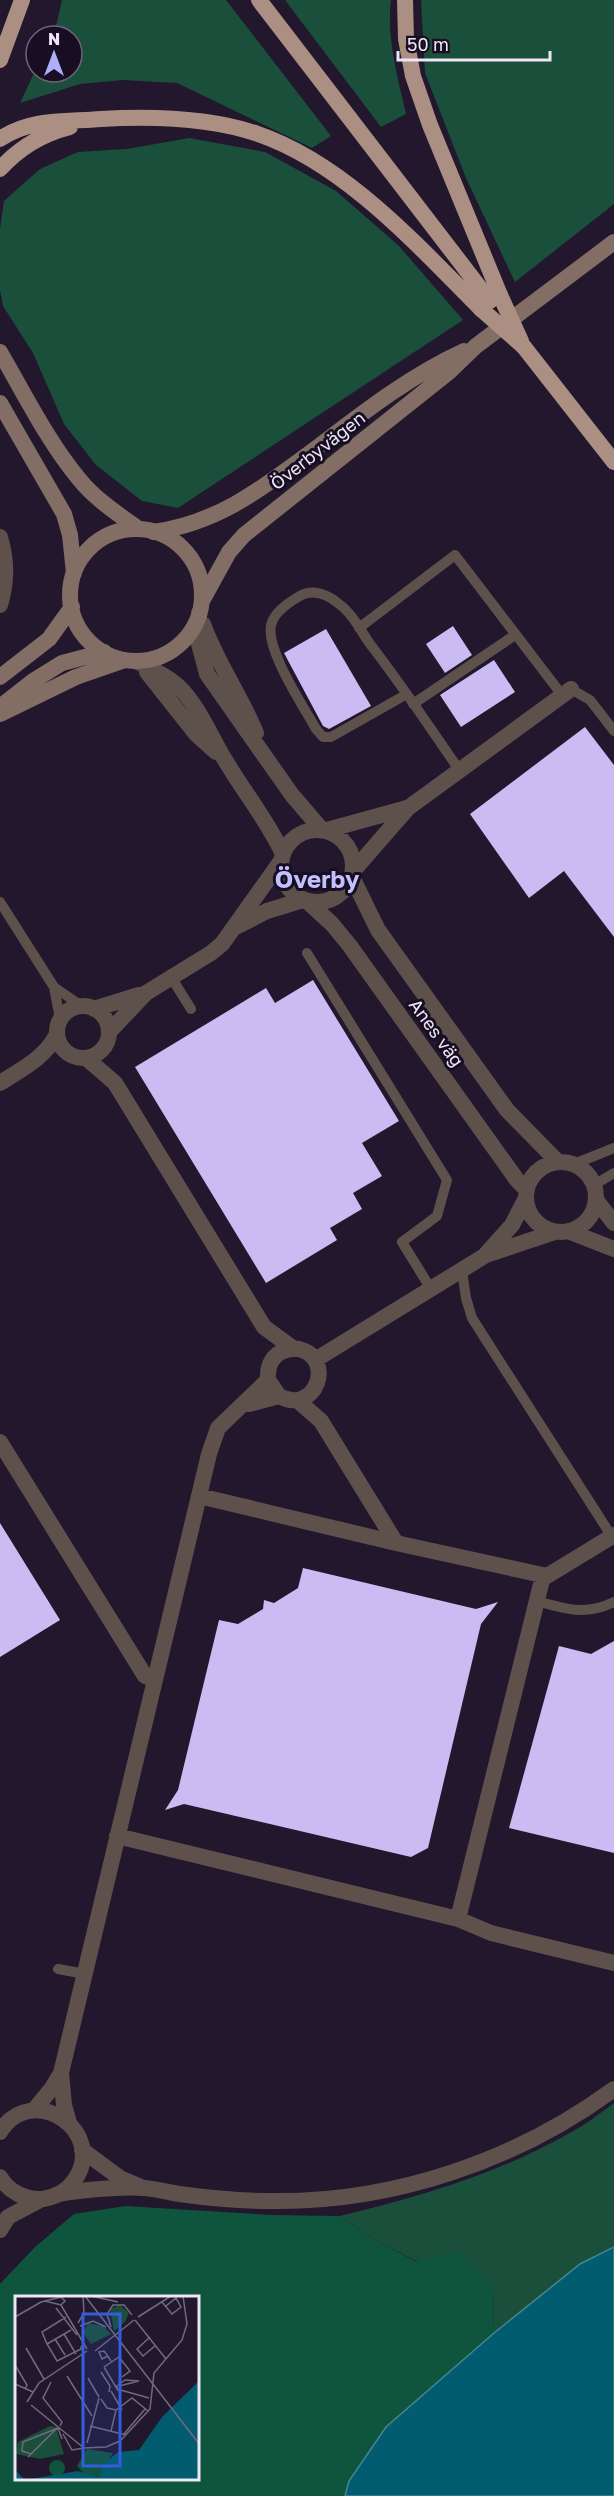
<svg xmlns="http://www.w3.org/2000/svg" width="614" height="2496" viewBox="0 0 614 2496" font-family="'Golos Text',sans-serif">
<style>
.green{fill:#1a503b}
.forest{fill:#0f553d;fill-rule:evenodd}
.water{fill:#005c6e;stroke:#478596;stroke-width:1.5}
.building{fill:#cabbf3}
.lines{fill:none;stroke-linecap:round;stroke-linejoin:round}
.service{stroke:#5e514b;stroke-width:10}
.minor{stroke:#5e514b;stroke-width:16}
.tertiary{stroke:#5e514b;stroke-width:16}
.secondary{stroke:#826e65;stroke-width:16}
.trunk{stroke:#ac8f83;stroke-width:16}
.trunk-bridge{stroke:#ac8f83;stroke-width:16}
.labels{text-anchor:middle;stroke-width:6;stroke-linejoin:round;paint-order:stroke}
.street-label{font-size:18px;fill:#ece6f5;stroke:#180e23}
.district-label{font-size:24px;font-weight:bold;fill:#c1c2fc;stroke:#180e23}
.inset-road{fill:none;stroke:#736a7d;stroke-width:1.5}
.view{fill:#325ddb;fill-opacity:0.15;stroke:#325ddb;stroke-width:3}
.inset-edge{fill:none;stroke:#ece6f5;stroke-width:3}
</style>
<rect width="100%" height="100%" fill="#22172d"/>
<path class="green" d="M62 0H226L331 136 312 148 177 83 123 80 80 84 20 103 36 69V72H72V36H51L57 22Z
M285 0H391C386 37 398 78 406 114L381 127Z
M421 0H614V204L515 282 466 178 425 73Z
M189 138 265 152 336 191 399 246 463 320 178 508 142 501 96 465 64 424 33 353 3 306 0 290V229L4 201 40 169 78 152 127 149Z
M614 2103V2247L580 2264 494 2333 493 2287 418 2262 375 2240 340 2216C419 2197 497 2174 568 2134 584 2126 599 2114 614 2103Z"/>
<path class="forest" d="M125 2206 272 2215 340 2216 375 2240 417 2262 457 2250 493 2287 494 2333 386 2427 349 2481 345 2496H0V2284L35 2247 74 2214ZM16 2298H198V2480H16Z"/>
<path class="water" d="M614 2247V2496H345L349 2481 386 2427 494 2333 580 2264Z"/>
<path class="building" d="M453 626 472 655 445 673 426 644Z
M326 629 371 706 329 729 323 726 284 653Z
M494 660 515 692 461 727 440 695Z
M585 727 614 765V937L564 871 529 898 470 814Z
M313 980 399 1121 362 1143 382 1176 353 1193 362 1209 330 1228 337 1240 266 1283 135 1067 266 988 275 1003Z
M0 1523 60 1620 0 1657Z
M303 1568 476 1609 498 1602 481 1624 428 1848 411 1857 184 1804 165 1810 178 1790 219 1620 238 1624 263 1609 264 1600 274 1603 298 1588Z
M614 1641V1853L509 1828 559 1646 591 1654Z"/>
<g class="lines">
<path class="service" d="M359 628 455 555 562 695
M571 689 590 700 614 731
M407 694 331 737H323L316 729C304 707 262 645 272 622 276 611 288 603 298 597 312 588 327 594 339 604 352 613 361 631 370 644 402 685 430 728 460 771
M413 704 515 635
M0 902 54 987 83 1007
M307 953 447 1180 437 1216 402 1242 431 1289
M171 977 191 1009
M54 987 60 1019
M574 1164 614 1148
M594 1185 614 1173
M462 1270 466 1298 472 1318 614 1540
M537 1601C565 1609 586 1616 614 1602
M58 1969 85 1974"/>
<path class="minor" d="M0 537C7 561 7 581 0 605
M199 613V644L207 674 292 795 322 830
M203 624C217 663 241 696 256 733
M136 661C151 669 170 677 182 690 201 711 211 737 225 760 244 792 267 820 283 854
M147 672 196 734 216 752
M281 866a36 36 0 1 1 72 0a36 36 0 1 1-72 0Z
M327 830 407 808
M354 870 408 808 571 689
M352 877 378 930 507 1110 558 1162
M308 902 332 924 350 946 517 1180 527 1190
M236 927 267 911 303 900
M57 1032a26 26 0 1 1 52 0a26 26 0 1 1-52 0Z
M94 1009 139 995
M109 1032 146 993 211 953 222 944 281 861
M86 1058 115 1083 264 1327 294 1349
M0 1083C22 1069 45 1058 57 1034
M526 1197a35 35 0 1 1 70 0a35 35 0 1 1-70 0Z
M596 1200 614 1223
M568 1231 614 1249
M486 1254 512 1225 526 1198
M315 1360 486 1255 555 1232
M297 1400 321 1421 396 1543 547 1576 614 1535
M249 1404 279 1396C316 1416 336 1358 299 1349 293 1348 287 1349 281 1352 270 1358 267 1369 268 1380L279 1396
M0 1442 145 1676 155 1679
M199 1496 396 1543
M117 1836 458 1919 491 1933 614 1963
M458 1919 543 1576
M34 2110 52 2088 61 2073
M69 2123 64 2105 61 2073 209 1454 218 1428 268 1380
M0 2230 8 2217 42 2199"/>
<path class="tertiary" d="M0 2132C32 2080 109 2132 74 2181 67 2191 55 2197 43 2199 25 2200 9 2192 0 2177
M82 2150 120 2178 139 2186
M58 2194C85 2190 115 2186 144 2188 156 2189 168 2192 179 2194 209 2198 240 2201 270 2201 392 2203 516 2161 614 2089"/>
<path class="secondary" d="M0 352C25 395 47 440 79 479 95 499 119 515 139 529
M0 403 64 514 70 535 74 573
M70 595a66 66 0 1 1 132 0a66 66 0 1 1-132 0Z
M153 532C220 523 265 486 318 447 365 411 410 376 464 351
M202 601 229 552 244 535 449 372 476 346 614 242
M0 677 49 639 72 607
M0 707 33 681 62 663 104 652
M0 714 76 677 125 660"/>
<path class="trunk" d="M259 0 490 301
M405 0 406 39 413 76 430 125 500 295
M0 60 22 0
M0 139C31 118 65 122 101 119 152 116 208 117 258 134 345 164 417 245 481 309
M0 169C19 148 42 134 70 127
M524 347 614 462"/>
<path class="trunk-bridge" d="M500 295 521 341
M481 309 524 347"/>
</g>
<g class="labels">
<g class="street-label">
<text transform="translate(318 451) rotate(-38)" y="6">Överbyvägen</text>
<text transform="translate(436 1033) rotate(54)" y="6">Anes väg</text>
</g>
<g class="district-label">
<text x="317" y="888">Överby</text>
</g>
</g>
<g transform="translate(15 2296)">
<rect width="184" height="184" fill="#22172d"/>
<path d="M105 9 114 17 110 26 99 35 95 13ZM73 27 88 30 96 38 76 48 68 37ZM35 130 41 131 49 158 25 163 1 158 3 146Z" fill="#1a503b"/>
<path d="M72 153 98 157 83 181 69 178 62 170ZM34 172a8 8 0 1 1 16 0a8 8 0 1 1-16 0Z" fill="#0f553d"/>
<path d="M184 85V184L1 185V175L10 184 63 175 83 181 91 166 103 156 124 154 147 121Z" fill="#005c6e"/>
<path class="inset-road" d="M70 0 185 149M76 0 103 6M147 6 157 18 166 11 161 2 151 10M46 9 72 53M41 12 62 39M0 21 26 6 46 1 50 5 46 9 30 5M51 21 27 36 32 48 42 65 66 53V50M123 21 156 0M120 24 151 63M63 27 69 17 68 0M65 30 78 25 91 31M96 31 92 18 98 9H109L117 19M49 38 61 58M135 41 122 53 128 60 141 49M40 43 50 59M32 48 56 34M11 52 29 83M80 55 119 24M93 60 87 63 84 56 89 55 92 59 96 65M0 69 12 89 10 93M89 71 104 61 115 75 107 81M89 71 102 93V89M86 76 95 90 94 96M52 80 77 120M73 82 84 101M36 86 28 102 47 126 45 130M0 88 18 96M103 89 110 84 124 85 104 90M102 93 134 102M96 95 107 114M86 103 92 112 101 114 117 102 133 115M12 106 24 87 72 55M16 109 69 152 91 151 105 145 135 113 139 77 167 44 172 28 168 0M75 130 111 139M96 135 101 114M48 138 57 154 69 152M109 138 130 113M72 147 84 102M16 158 7 155 8 146 43 132 47 143M13 161 42 132"/>
<path class="view" d="M68 18H105V170H68Z"/>
<rect width="184" height="184" class="inset-edge"/>
</g>
<g transform="translate(54 54)"><circle r="28" fill="#180e23" stroke="#6d6477" stroke-width="1.5"/>
<path d="M0-4.5L10 22L0 15L-10 22Z" fill="#aeaefa"/>
<text y="-9" font-size="16" font-weight="bold" text-anchor="middle" fill="#ece6f5">N</text>
</g>
<path d="M398 51v9h152v-9" fill="none" stroke="#ece6f5" stroke-width="3"/>
<text x="407" y="51" font-size="18" fill="#ece6f5" stroke="#180e23" stroke-width="4.5" paint-order="stroke">50 m</text>
</svg>
